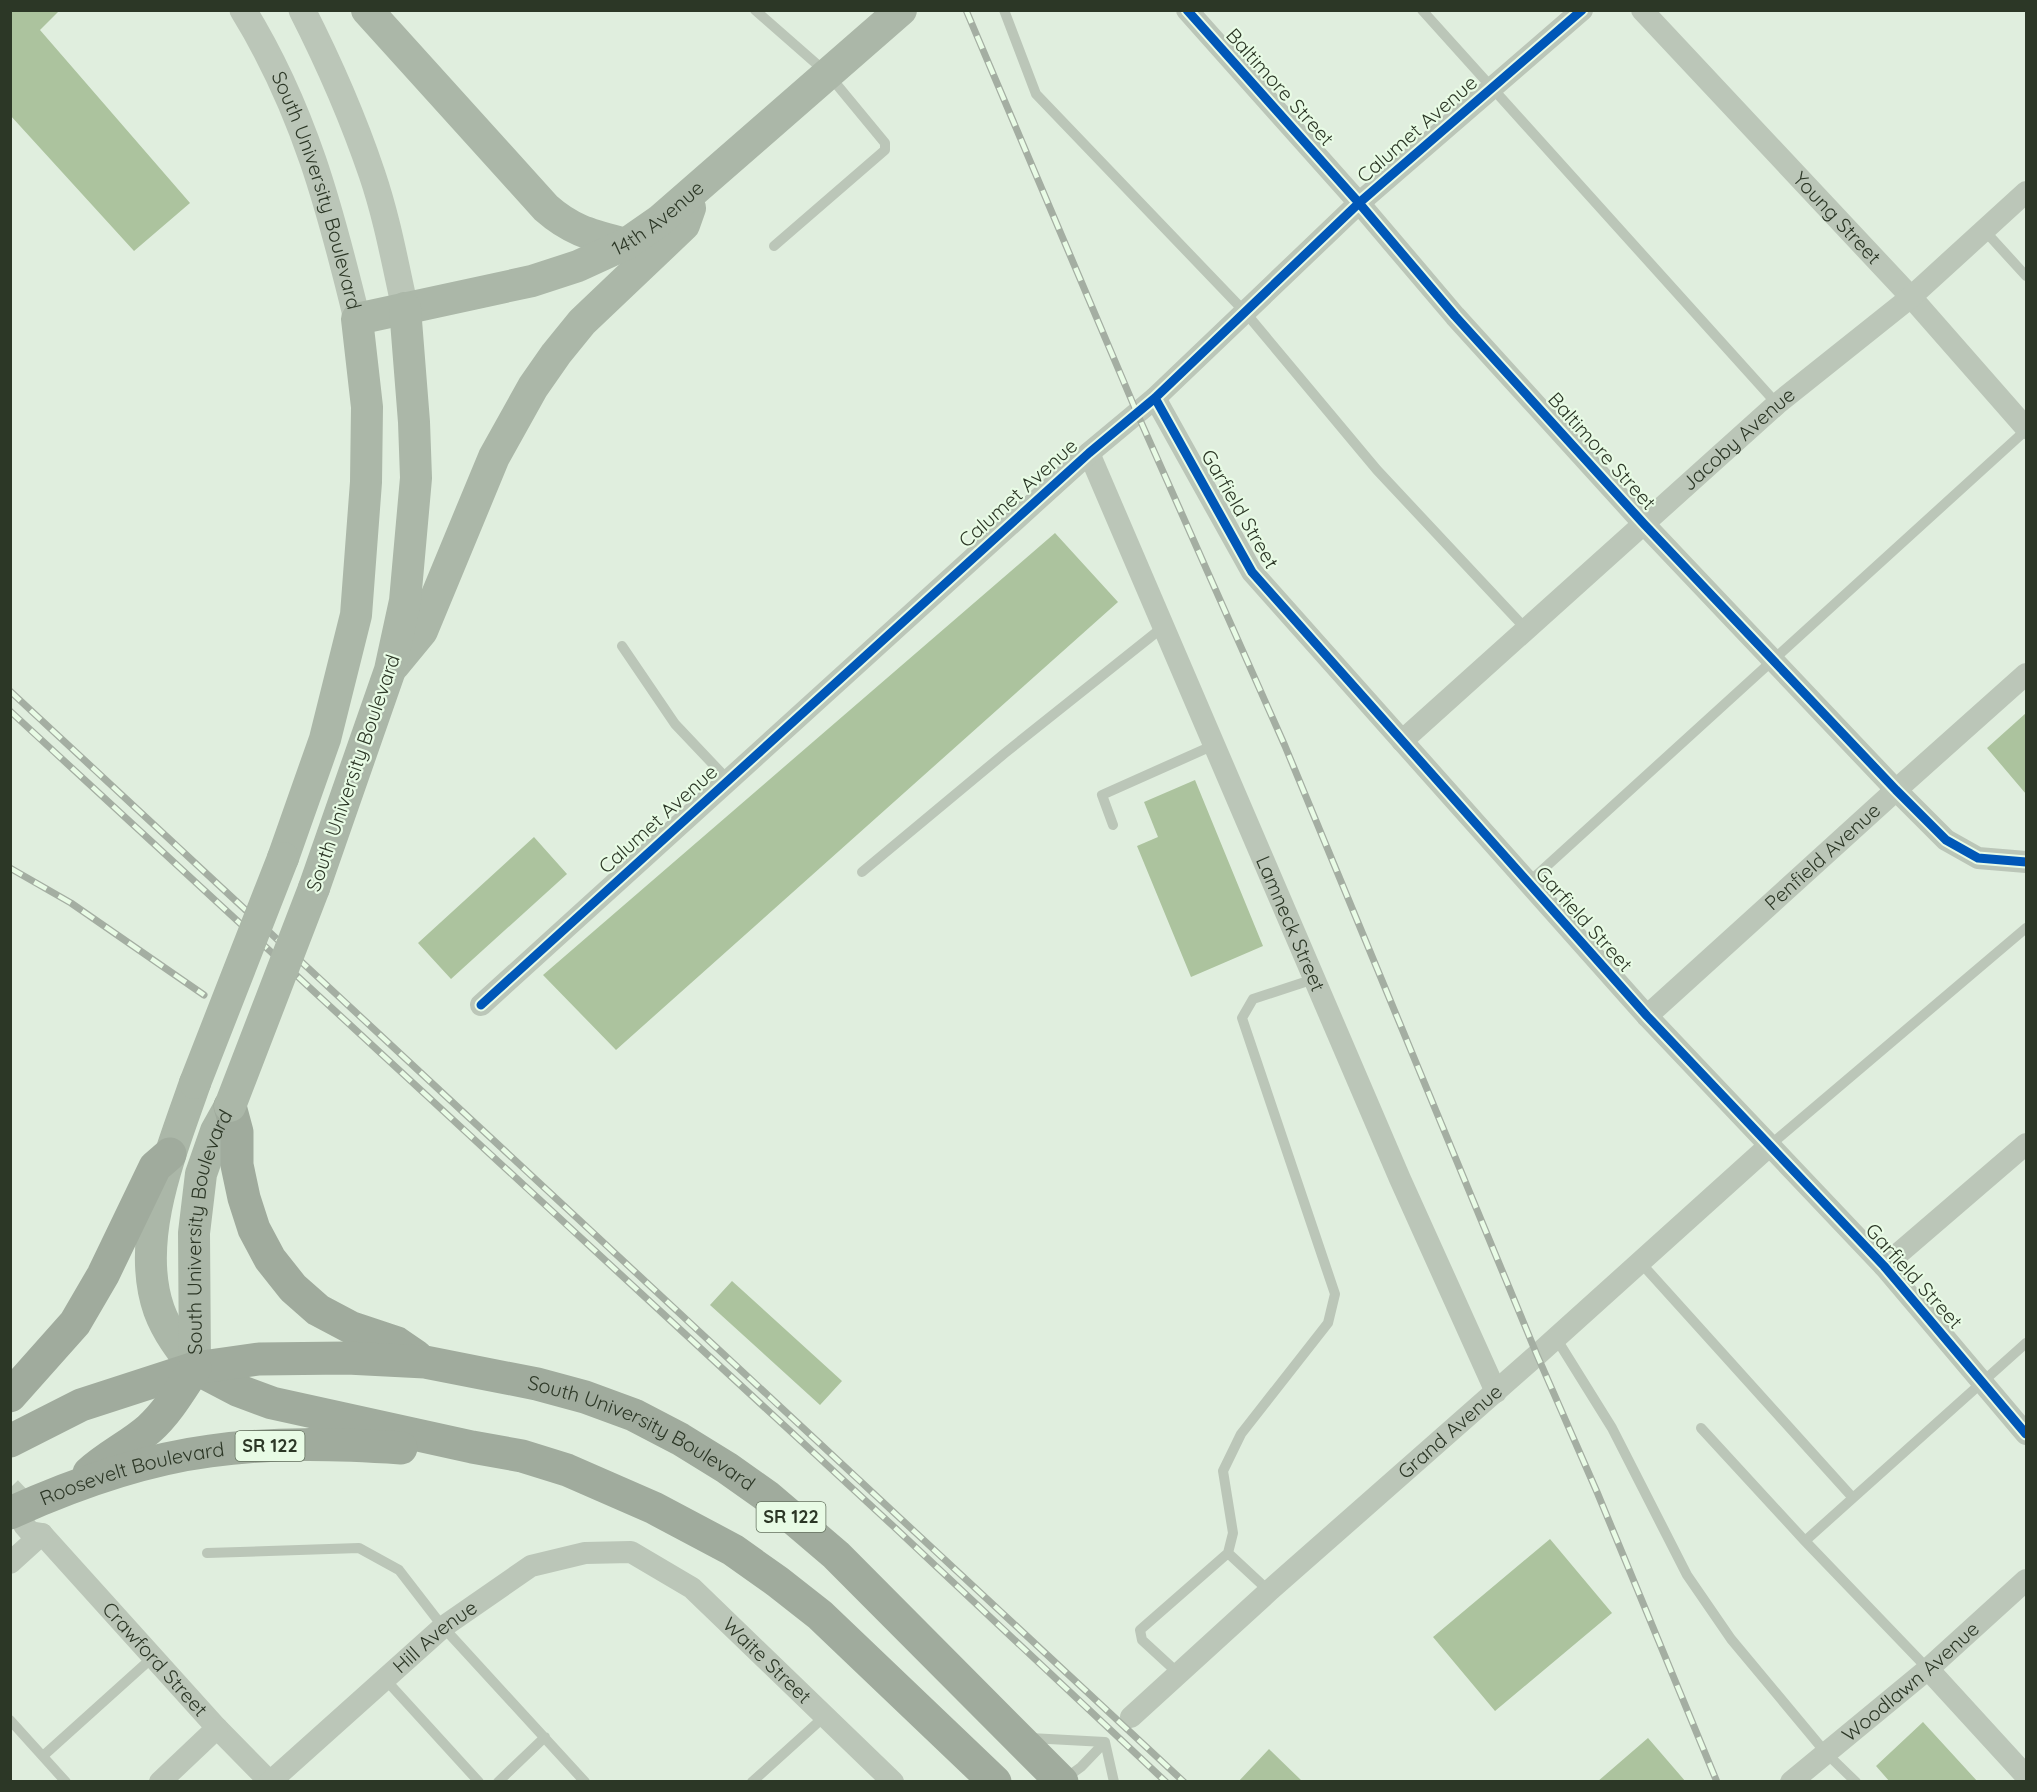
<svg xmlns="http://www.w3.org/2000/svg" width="2037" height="1792" viewBox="0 0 2037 1792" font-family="Quicksand,sans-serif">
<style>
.building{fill:#acc39e}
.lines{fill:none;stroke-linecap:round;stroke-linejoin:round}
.minor-tunnel{stroke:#bcc9b9;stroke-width:22;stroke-dasharray:22 11;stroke-linecap:butt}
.service{stroke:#bbc6b8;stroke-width:10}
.minor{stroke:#bbc6b8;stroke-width:22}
.tertiary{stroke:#bbc6b8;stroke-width:27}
.secondary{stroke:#abb7a8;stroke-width:32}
.primary{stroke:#a0ab9d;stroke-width:33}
.rail-casing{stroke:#a4aea2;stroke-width:7}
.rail{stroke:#e8fbe5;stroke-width:4.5;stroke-dasharray:14;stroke-linecap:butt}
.secondary-bridge{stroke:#abb7a8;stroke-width:32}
.cycleway-casing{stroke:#e8fbe5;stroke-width:13}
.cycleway{stroke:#0057b8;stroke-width:9}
.labels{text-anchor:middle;stroke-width:4.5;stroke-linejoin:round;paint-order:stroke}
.shield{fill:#e8fbe5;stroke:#64725f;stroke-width:1.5}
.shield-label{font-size:18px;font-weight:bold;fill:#2c3726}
.street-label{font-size:20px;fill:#2c3726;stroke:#e8fbe5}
</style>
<rect width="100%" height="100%" fill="#e0eede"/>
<path class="building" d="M10 10H60L40 30 190 203 134 251 10 115Z
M1055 533 1118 602 616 1050 543 975Z
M2026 713V794L1987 748Z
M1195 780 1263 946 1191 977 1137 846 1158 837 1144 802Z
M534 837 567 874 451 979 418 943Z
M732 1281 842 1381 820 1405 710 1305Z
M1550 1539 1612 1613 1495 1711 1433 1637Z
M1923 1722 1978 1782H1890L1876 1766Z
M1648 1738 1686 1782H1597Z
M1269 1749 1303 1782H1238Z"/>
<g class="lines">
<path class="minor-tunnel" d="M10 1488 36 1515"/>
<path class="service" d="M755 10 828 74 885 143V150L774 246
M1004 10 1036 94 1245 312 1377 470 1526 629
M1422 10 1777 404
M1985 231 2026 276
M622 646 675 724 728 780
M1113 825 1102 795 1214 745
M862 872 1005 753 1163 627
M1528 883 2026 430
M1769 1146 2026 928
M1640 1262 1853 1498
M1556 1338 1612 1428 1687 1575 1731 1639 1826 1753 1856 1782
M1701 1428 1805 1541 1928 1669
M1805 1541 2026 1343
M207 1553 359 1548 399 1570 443 1627 585 1782
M1228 1553 1269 1591
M1179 1674 1142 1640 1140 1630 1228 1553 1233 1533 1223 1471 1241 1434 1328 1323 1335 1294 1242 1018 1253 999 1314 979
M385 1679 479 1782
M10 1720 66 1782
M1030 1738 1105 1742
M1105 1742 1114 1782
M43 1756 153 1657
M1063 1780 1081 1767 1105 1742
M498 1782 545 1737
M752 1782 825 1716"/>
<g class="minor">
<path d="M1187 10 1359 203 1455 316 1644 524 1896 790 1946 840 1978 858 2026 862"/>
<path id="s1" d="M1642 10 1911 297 2026 428"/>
<path d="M1155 398 1252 572 1647 1016 1884 1266 2026 1434"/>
<path id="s2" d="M1089 453 1400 1179 1496 1392"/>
<path id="s3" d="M1402 741 1777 404 1911 297 2026 192"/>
<path d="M481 1005 1089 453 1155 398 1359 203 1582 10"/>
<path id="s4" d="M1647 1016 1896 790 2026 674"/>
<path d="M1884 1266 2026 1144"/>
<path id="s5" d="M24 1525 30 1532 42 1534 217 1728 270 1782"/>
<path d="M10 1563 42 1534"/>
<path d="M1928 1669 2026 1776"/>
<path id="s6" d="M1131 1717 1269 1591 1537 1355 1769 1146"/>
<path d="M160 1782 217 1728"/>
<path id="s7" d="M270 1782 443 1627 531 1566 585 1553 631 1552 692 1588 893 1782"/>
<path id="s8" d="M1791 1782 1928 1669 2026 1580"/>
</g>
<g class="tertiary">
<path id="s9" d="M243 10C304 109 330 208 357 319"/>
<path d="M302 10C329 63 353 118 372 174 387 218 395 263 405 308"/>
</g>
<g class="secondary">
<path d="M367 10 546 208C572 231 592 235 626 244"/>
<path d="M394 665 422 631 494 457 533 387 556 354 582 322 684 225 690 208"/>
<path id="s10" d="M283 858 325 739 356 615 366 482 367 407 357 319 532 281 578 266 626 244 659 221 901 10"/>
<path d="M314 888 390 670 405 601 416 478 414 422 405 308"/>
<path d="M195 1368C181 1350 167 1332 159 1310 134 1239 172 1150 195 1083"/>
<path id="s11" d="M195 1368 194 1233 201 1174 216 1131 230 1106"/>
</g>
<g class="primary">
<path d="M230 1106 237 1132V1165L244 1198 254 1229 270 1259 293 1288 318 1310 352 1328 397 1343 416 1356"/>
<path d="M195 1368 237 1390 272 1403 472 1447 522 1456 567 1470 654 1508 733 1550 778 1582 820 1615 995 1782"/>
<path d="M10 1396 75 1323 103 1275 155 1167 170 1154"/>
<path id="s12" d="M10 1441 81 1405 195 1368 259 1359 347 1358 425 1362 537 1384 585 1397 634 1415 680 1439 727 1468 768 1497 836 1555 1062 1782"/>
<path d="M89 1473C107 1456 131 1445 149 1429 168 1412 181 1389 195 1368"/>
<path id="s13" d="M10 1513C74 1484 141 1460 210 1451 273 1442 338 1444 401 1448"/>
</g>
<g class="rail-casing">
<path id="rail" d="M966 10 1137 413 1285 746 1537 1355 1597 1492 1717 1782
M10 691 1184 1782
M10 711 892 1525 1166 1782
M10 868 71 903 204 995"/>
</g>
<use href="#rail" class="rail"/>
<path class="secondary-bridge" d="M195 1083 283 858
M230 1106 314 888"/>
<g class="cycleway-casing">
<path id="cycleway" d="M1187 10 1359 203 1455 316 1644 524 1896 790 1946 840 1978 858 2026 862
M1155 398 1252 572 1647 1016 1884 1266 2026 1434
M481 1005 1089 453 1155 398 1359 203 1582 10"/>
</g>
<use href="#cycleway" class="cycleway"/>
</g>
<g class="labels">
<g class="shield">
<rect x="235.5" y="1431" width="69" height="30" rx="4.5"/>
<rect x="756.5" y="1502" width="69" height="30" rx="4.5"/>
</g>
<g class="shield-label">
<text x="270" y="1452">SR 122</text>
<text x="791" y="1523">SR 122</text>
</g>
<g class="street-label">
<text transform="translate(1280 87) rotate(48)" y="7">Baltimore Street</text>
<text transform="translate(1417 129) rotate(-41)" y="7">Calumet Avenue</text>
<text dy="7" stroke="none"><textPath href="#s9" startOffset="196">South University Boulevard</textPath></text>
<text dy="7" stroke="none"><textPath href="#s10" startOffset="872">14th Avenue</textPath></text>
<text dy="7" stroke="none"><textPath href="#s1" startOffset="285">Young Street</textPath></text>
<text dy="7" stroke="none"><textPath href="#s3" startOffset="452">Jacoby Avenue</textPath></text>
<text transform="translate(1602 451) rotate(48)" y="7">Baltimore Street</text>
<text transform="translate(1018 493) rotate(-42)" y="7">Calumet Avenue</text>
<text transform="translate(1240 509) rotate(60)" y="7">Garfield Street</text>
<text transform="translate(353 773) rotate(-71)" y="7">South University Boulevard</text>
<text transform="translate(658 819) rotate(-42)" y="7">Calumet Avenue</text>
<text dy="7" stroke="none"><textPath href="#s4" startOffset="237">Penfield Avenue</textPath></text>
<text transform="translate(1584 919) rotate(48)" y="7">Garfield Street</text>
<text dy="7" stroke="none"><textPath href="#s2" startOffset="512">Lamneck Street</textPath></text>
<text dy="7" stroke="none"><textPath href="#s11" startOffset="138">South University Boulevard</textPath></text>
<text transform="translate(1914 1276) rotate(48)" y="7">Garfield Street</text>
<text dy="7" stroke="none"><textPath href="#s6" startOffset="428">Grand Avenue</textPath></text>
<text dy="7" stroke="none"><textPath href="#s12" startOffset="660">South University Boulevard</textPath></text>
<text dy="7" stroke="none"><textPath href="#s13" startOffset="129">Roosevelt Boulevard</textPath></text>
<text dy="7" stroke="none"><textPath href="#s7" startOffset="220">Hill Avenue</textPath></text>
<text dy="7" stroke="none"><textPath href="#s5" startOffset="190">Crawford Street</textPath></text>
<text dy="7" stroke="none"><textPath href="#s7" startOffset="616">Waite Street</textPath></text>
<text dy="7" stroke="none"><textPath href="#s8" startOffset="156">Woodlawn Avenue</textPath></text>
</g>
</g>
<rect width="2037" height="1792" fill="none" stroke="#2c3726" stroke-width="24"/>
</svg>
